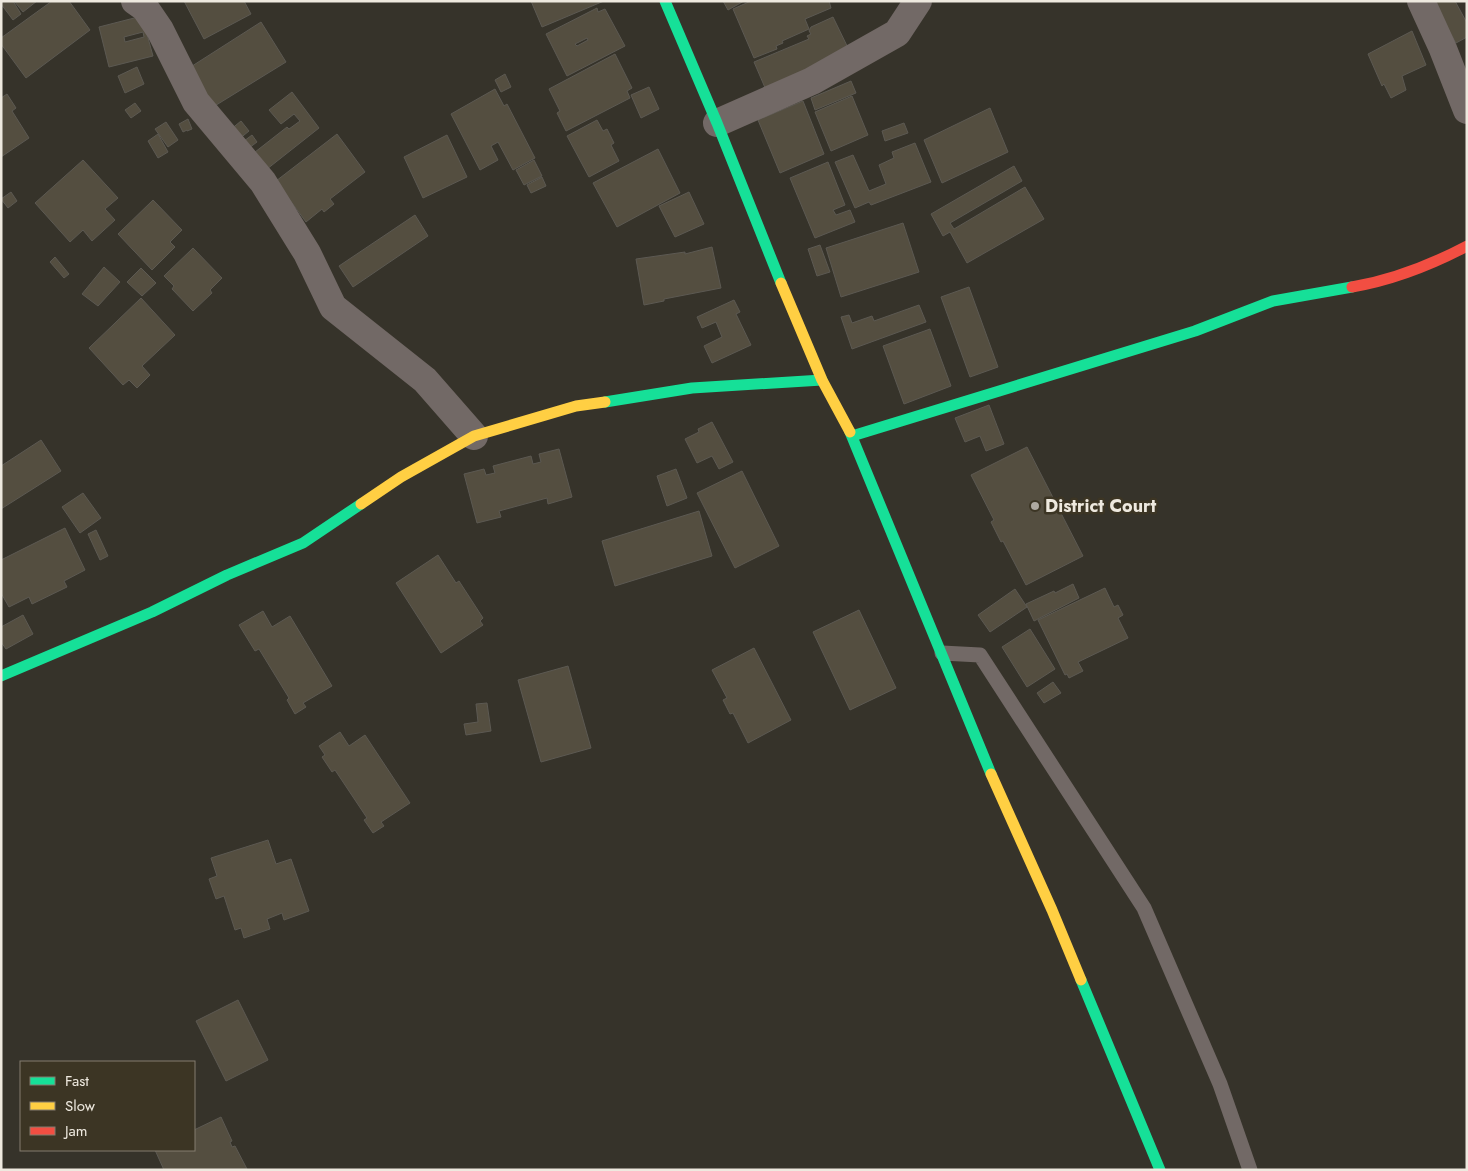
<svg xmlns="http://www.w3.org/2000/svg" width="1468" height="1171" viewBox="0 0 1468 1171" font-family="Jost,sans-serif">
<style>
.building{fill:#544e40;stroke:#5c5952;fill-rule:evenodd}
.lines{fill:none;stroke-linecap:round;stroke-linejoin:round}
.lane{stroke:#726966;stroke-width:15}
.street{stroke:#726966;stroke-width:28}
.fast{stroke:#16e098;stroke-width:11}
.slow{stroke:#ffcf43;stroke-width:11}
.jam{stroke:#f24e42;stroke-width:11}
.poi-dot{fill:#aea9a0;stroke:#3c3524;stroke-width:2}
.labels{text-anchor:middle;stroke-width:5;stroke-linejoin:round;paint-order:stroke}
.poi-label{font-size:18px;font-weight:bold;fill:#eee9df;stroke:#3c3524;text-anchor:start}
</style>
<rect width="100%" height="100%" fill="#36332a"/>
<path class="building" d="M4 1H13L21 14 13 20 1 4Z
M14 1H37L23 12Z
M52 1H69L90 30 26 78 1 44V38Z
M184 1H244L251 14 204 39Z
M531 1H604L542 27Z
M723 1H744L728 10Z
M751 1H829L831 8 805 19 809 29 782 41 783 43 776 46 777 49 754 58 733 9Z
M1432 1H1455L1467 23V37L1456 43Z
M597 8 598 12 605 9 625 46 567 76 546 34ZM587 38 588 40 577 46 575 44Z
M142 16 153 56 109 67 99 27ZM143 32 144 37 125 42 124 37Z
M833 17 851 54 766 90 754 62 809 39 807 36 811 34 809 31 811 27Z
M261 22 286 62 213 107 189 68Z
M1412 31 1426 65 1402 76 1406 90 1391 98 1384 84 1382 86 1368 54Z
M615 54 632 88 627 91 630 98 566 131 557 113 560 111 549 89Z
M137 67 144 84 125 93 118 76Z
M505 74 511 87 501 92 495 80Z
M851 81 856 93 815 110 811 98Z
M649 87 659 109 641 118 631 95Z
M495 89 504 106 507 104 535 158 513 170 498 142 491 146 498 160 480 170 451 114Z
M292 92 319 128 262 173 250 156 287 127 289 129 300 121 294 114 281 124 269 110Z
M7 94 16 108 12 111 29 138 1 157V98Z
M852 96 868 135 831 151 815 112Z
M803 101 824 154 780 173 758 120Z
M135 103 141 111 131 118 125 110Z
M990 108 1008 152 942 183 924 140Z
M188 119 192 129 187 131V130L183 132 179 124Z
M597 120 603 131 607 129 614 143 611 145 619 161 589 177 567 136Z
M241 121 249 131 238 140 230 130Z
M166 122 178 140 168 147 155 129Z
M904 123 908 133 885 141 882 131Z
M158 134 168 152 158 158 148 141Z
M337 134 365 172 330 199 334 204 324 212 322 209 306 222 276 181Z
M252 135 257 142 249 148 244 141Z
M447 135 467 177 423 198 404 157Z
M915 143 931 182 871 205 869 202 855 208 835 162 853 155 869 191 886 184 879 165 894 158 892 152Z
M658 149 680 193 617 227 593 183Z
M83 160 118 198 105 209 115 220 92 241 83 230 70 242 35 203Z
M534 160 542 176 524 185 516 170Z
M828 162 845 205 833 210 836 215 850 210 855 222 815 238 790 178Z
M1014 166 1022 181 950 223 954 229 1025 187 1044 219 967 263 950 232 943 236 931 214Z
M542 177 546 186 531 193 527 185Z
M11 192 17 201 8 208 1 199Z
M689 192 704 224 675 237 659 206Z
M153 200 182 230 170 242 175 247 152 270 118 234Z
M415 215 428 236 353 287 339 266Z
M903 223 919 272 841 297 826 248Z
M820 245 830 272 817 276 808 249Z
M712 247 721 288 664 299V301L644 305 636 259 685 252V254Z
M193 248 222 278 210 290 212 293 193 311 172 289 174 286 164 276Z
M55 257 69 274 64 278 50 262Z
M104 267 120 282 98 306 82 294Z
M141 268 156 283 142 296 127 282Z
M969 287 998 367 970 377 941 297Z
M141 298 175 335 142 366 150 375 137 388 129 380 123 385 89 348Z
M734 300 740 312 736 314 751 345 712 363 704 346 722 337 716 322 702 328 697 317Z
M919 305 926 322 852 349 841 317 849 315 852 323 872 316 874 321Z
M930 329 951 386 904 404 883 346Z
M989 405 1004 444 986 451 980 436 965 442 955 418Z
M712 422 733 462 719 469 712 456 697 463 685 439 699 432 698 429Z
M41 440 61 471 1 509V466Z
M1027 447 1083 556 1026 585 1003 541 1001 542 991 522 994 520 971 475Z
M559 449 572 497 548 504 547 498 499 511 501 517 477 523 464 474 484 469 486 475 495 473 493 466 531 456 533 464 541 462 539 454Z
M676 469 687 498 667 506 657 476Z
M742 471 779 546 735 568 697 493Z
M83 493 101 518 80 533 62 507Z
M699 511 712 556 615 586 602 541Z
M65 528 85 570 64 581 67 587 32 604 29 597 9 607 1 593V560Z
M96 530 108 556 100 560 88 534Z
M438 555 456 583 459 581 483 618 480 621 483 625 441 653 396 583Z
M1073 584 1079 598 1034 621 1026 604 1054 591 1055 593Z
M1105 588 1114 607 1118 605 1123 615 1118 618 1128 638 1078 662 1083 671 1069 678 1067 674 1065 675 1038 620Z
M1015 589 1027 607 990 632 978 615Z
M859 610 896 688 850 710 813 632Z
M263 611 272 627 290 616 332 686 303 703 306 707 295 714 287 700 289 698 259 649 255 651 239 625Z
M23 615 33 634 6 649 1 642V627Z
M1030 629 1055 669 1027 687 1002 647Z
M754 648 791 720 748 743 733 713 730 714 723 700 727 698 712 670Z
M568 666 591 748 541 762 518 680Z
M1053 682 1061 693 1044 703 1037 693Z
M487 703 491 731 466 735 464 724 478 722 476 704Z
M340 732 349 746 365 735 410 803 381 822 384 826 373 833 364 820 367 818 335 770 332 772 322 757 325 755 319 746Z
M268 840 276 864 291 859 309 911 284 920 282 913 267 919 270 929 244 938 241 928 235 930 224 896 216 899 209 879 217 876 211 858Z
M238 1000 268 1060 226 1081 196 1021Z
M221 1117 232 1141 230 1142 232 1147 235 1146 247 1169 164 1170 155 1150H194V1130Z"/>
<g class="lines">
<path class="lane" d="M942 653 980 655 1144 908 1220 1084 1250 1170"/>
<path class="street" d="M135 1 145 8 160 30 196 102 263 182 307 253 333 307 425 380 474 436
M1421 1 1443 49 1467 110
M717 123 812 81 897 33 918 1"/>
<path class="fast" d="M665 1 717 123 781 283
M605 402 692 388 822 380
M850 432 991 774
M852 436 1195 331 1273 301 1352 287
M1 676 152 612 227 575 303 543 361 504
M1081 980 1160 1170"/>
<path class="slow" d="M781 283 822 380 850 432
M361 504 401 477 474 436 576 406 605 402
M991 774 1052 910 1081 980"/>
<path class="jam" d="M1352 287C1393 280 1431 265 1467 246"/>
</g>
<circle class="poi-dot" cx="1035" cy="506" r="5"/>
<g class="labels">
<g class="poi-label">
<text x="1045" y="512">District Court</text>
</g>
</g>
<rect width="1468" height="1171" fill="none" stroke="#eee9df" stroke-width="5"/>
<rect x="20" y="1061" width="175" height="90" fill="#3c3524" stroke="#837d6f"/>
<rect x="30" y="1077" width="25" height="8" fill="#16e098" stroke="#837d6f"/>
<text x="65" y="1086" font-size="15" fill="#eee9df">Fast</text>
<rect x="30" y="1102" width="25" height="8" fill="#ffcf43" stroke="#837d6f"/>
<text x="65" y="1111" font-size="15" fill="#eee9df">Slow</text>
<rect x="30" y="1127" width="25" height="8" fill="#f24e42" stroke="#837d6f"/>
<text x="65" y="1136" font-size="15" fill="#eee9df">Jam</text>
</svg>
